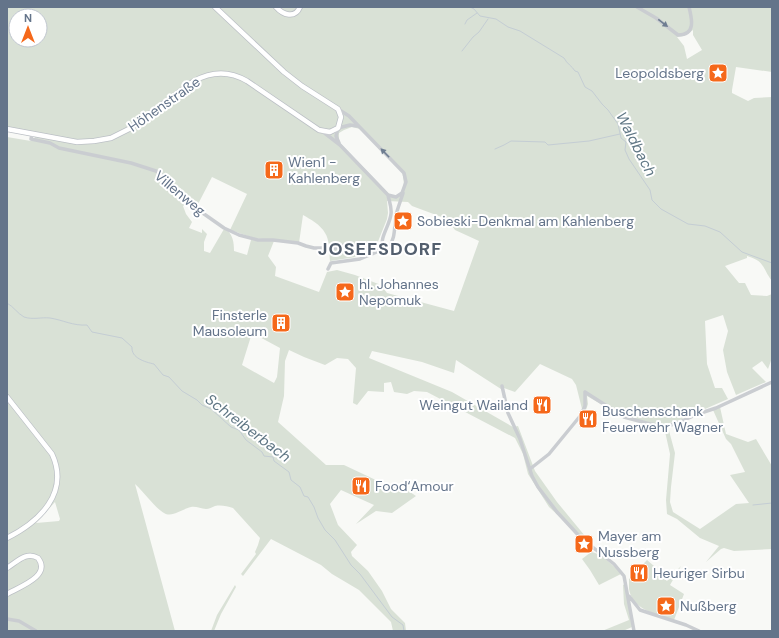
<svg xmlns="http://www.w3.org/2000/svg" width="779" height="638" viewBox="0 0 779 638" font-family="'DM Sans',sans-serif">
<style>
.green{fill:#d9e1d6;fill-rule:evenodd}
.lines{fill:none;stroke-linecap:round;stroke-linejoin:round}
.stream{stroke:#c4cdd4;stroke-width:1}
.secondary-casing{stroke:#bcc0c6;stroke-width:6}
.street{stroke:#cacdd1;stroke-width:3.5}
.secondary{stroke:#fff;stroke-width:4.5}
.oneway{fill:#6e7d91}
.labels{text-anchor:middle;stroke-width:4;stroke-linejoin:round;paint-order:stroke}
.poi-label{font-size:14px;fill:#64748a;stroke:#fff;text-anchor:start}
.street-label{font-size:14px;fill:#64748a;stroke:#fff}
.water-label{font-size:15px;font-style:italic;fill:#607785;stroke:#fff}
.district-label{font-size:18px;font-weight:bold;letter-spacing:1px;fill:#535f6e;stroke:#fff}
</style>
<rect width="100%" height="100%" fill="#f8f9f6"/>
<path class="green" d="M7 7H772V72L736 67 732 90V93L748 101 754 98 772 97V281C762 268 765 261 747 256V258L725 266 739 283H745L751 295 767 296 772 294V358L768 369 762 361 752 368 766 382 736 395 727 372 723 350 728 331 723 315 705 321 707 364 715 388H722L728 399 675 422 664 424 665 427H668L675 453 671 487 670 502 673 512 700 529 736 504 749 503 730 475 745 472 731 444 726 439 713 410 720 407 726 434 748 442 756 439 772 466V549L734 551 724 548 721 549 706 562 719 546 700 538 677 519 667 514 666 500 670 454 664 427 621 416 587 396 588 404 586 410 582 409 576 385 572 379 540 364 515 392 504 388 501 389 456 360 454 373 422 362 372 351 369 358 452 392 513 427 518 426 535 471 557 502 585 536 588 543 549 507 528 474 523 454 515 438 427 392 414 391 407 394 394 392 391 382 384 383V392L368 391 357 405 353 403 356 368 348 359 337 358 325 365 304 357 289 350 285 361 284 396 278 422 326 465H344L380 482 407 490 416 496 392 513 376 511 356 524 374 505 341 490 330 504 338 525 357 545 351 552 352 556 368 571 382 591 391 609 405 623 406 631H393L391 622 359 590 332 574 321 565 271 539 243 576 241 574 256 554 255 552 258 545 260 538 233 508C227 506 221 505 215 506 212 507 209 509 206 509 201 509 196 506 191 507 182 509 172 518 164 513 155 508 144 492 135 484L175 631H7V137L31 141H33L35 137 7 131ZM16 16H40V40H16ZM693 30V35L702 50 687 59 684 46 677 37 684 36ZM352 127 360 129 402 172C404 181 406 189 397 195H390L341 144 339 140V133L344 130ZM212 177 247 194 230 230 254 238 299 243 303 215C310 219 321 225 325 233 330 240 329 253 330 261L369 255 375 249 387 219 388 213 387 201 408 202 412 206 447 219 455 230 479 241 454 311 387 293 381 285 355 275 337 270 327 272 319 292 275 276 276 267 268 256 274 241 251 240 247 255 234 251C234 243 233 232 224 229L210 253 204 251V242L207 234 202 229V233L189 228 192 222 186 214 183 206 189 202 196 208ZM252 333 280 348 277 377 274 383 242 365ZM55 502 60 519 59 521 36 523Z
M591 552C599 552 616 567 621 574L599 585 590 570 582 559Z
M647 560 654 566 652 569 667 581 681 566 670 585 684 594 674 620C657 614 632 610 629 589 629 586 629 583 629 579Z
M625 584 632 627 623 631H602L629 620 624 604 623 585Z
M235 585 236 587 221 614 214 631H211L217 615Z"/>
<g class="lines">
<path class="stream" d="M470 7 474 9 480 16 496 19 508 27 520 31 564 58C567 64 572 66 575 71L578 72 585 87 592 91 602 104 608 110 618 124 621 138 626 142 625 150 629 159 650 190 652 200 661 209 688 224 705 226 720 232 742 252 772 263
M465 24 467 20 477 13
M462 51 473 37 479 32 488 19
M495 149 504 145 511 141 545 142 548 145 589 141 620 134
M7 303C14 307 17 313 24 317 33 320 41 317 50 318 63 320 73 326 87 325L92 332 122 338 132 347C131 358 145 362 154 364L163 375 169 377 182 391 197 400 202 405 211 409 231 427 239 430 246 440 262 452 264 456 273 457 274 461 289 472 291 480 300 487 304 496 308 497 314 507 318 518 325 530 335 540 351 565 360 574 392 617 403 625 404 631
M753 505 772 503"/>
<g class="secondary-casing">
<path id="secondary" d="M276 7C283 15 295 19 300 7
M7 129 77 142 94 141 111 138 129 129 194 81C212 71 230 71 247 81L319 130 330 132 338 128 341 117 338 109 302 86 284 72 215 7
M7 397 52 454C70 493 39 522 7 538
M7 568C17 562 26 551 38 558 52 576 19 587 7 594"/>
</g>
<path class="street" d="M637 7 656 18 678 35C696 35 692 19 689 7
M322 131 340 145 388 195 396 197 402 193 406 182 404 173 349 116 338 109
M32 134 31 139 50 143 59 148 131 163 156 171 167 179 187 202 224 228 239 235 258 240H273L298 243 306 246 314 248H336L346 244 360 246 379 251
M339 143 336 136 338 128 350 125 357 126
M383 248H388C396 239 394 226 396 215 398 207 401 200 403 193
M383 248C379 238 390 225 391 214 392 207 389 201 388 195
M328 269 331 263 360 259 379 251
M502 386 508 413 520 439 532 476 538 487 557 512 581 538 614 564 624 576 634 631
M585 392 624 417 650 424 665 426 675 424 698 414 716 408 772 382
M530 469 549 454 581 415 585 406V392
M629 596 640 610 686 625 699 631
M7 619 19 621 36 631"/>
<use href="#secondary" class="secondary"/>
</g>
<defs><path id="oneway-solid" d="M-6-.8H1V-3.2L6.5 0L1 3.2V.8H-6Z"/></defs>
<g class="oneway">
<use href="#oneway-solid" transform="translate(663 23) rotate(38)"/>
<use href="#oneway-solid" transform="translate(385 153) rotate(-134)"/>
</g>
<defs>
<g id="sight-square" transform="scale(1)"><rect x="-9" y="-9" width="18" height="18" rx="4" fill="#f5681a" stroke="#fff"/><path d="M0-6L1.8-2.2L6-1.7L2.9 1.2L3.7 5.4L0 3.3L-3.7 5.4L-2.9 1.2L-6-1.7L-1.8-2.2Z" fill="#fff"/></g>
<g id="building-square" transform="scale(1)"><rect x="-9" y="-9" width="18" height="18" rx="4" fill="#f5681a" stroke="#fff"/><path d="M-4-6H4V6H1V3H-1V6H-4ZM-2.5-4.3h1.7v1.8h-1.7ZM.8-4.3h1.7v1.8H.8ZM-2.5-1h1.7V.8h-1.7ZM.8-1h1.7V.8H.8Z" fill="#fff"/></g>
<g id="restaurant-square" transform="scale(1)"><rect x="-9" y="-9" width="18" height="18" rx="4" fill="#f5681a" stroke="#fff"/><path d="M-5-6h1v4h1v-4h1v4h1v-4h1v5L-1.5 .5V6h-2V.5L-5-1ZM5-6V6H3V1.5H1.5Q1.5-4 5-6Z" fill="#fff"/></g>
</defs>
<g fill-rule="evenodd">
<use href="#sight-square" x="718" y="73"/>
<use href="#building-square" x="274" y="170"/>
<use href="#sight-square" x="403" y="221"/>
<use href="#sight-square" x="345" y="292"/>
<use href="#building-square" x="281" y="323"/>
<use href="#restaurant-square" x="542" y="405"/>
<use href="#restaurant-square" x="588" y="419"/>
<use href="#restaurant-square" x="361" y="486"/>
<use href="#sight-square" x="584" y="544"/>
<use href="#restaurant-square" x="639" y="573"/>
<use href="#sight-square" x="666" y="606"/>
</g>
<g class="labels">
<g class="poi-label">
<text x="704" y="78" text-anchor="end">Leopoldsberg</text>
<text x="288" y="167">Wien1 -<tspan x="288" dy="16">Kahlenberg</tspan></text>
<text x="417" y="226">Sobieski-Denkmal am Kahlenberg</text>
<text x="359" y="289">hl. Johannes<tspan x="359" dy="16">Nepomuk</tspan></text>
<text x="267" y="320" text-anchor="end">Finsterle<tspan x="267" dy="16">Mausoleum</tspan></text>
<text x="528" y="410" text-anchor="end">Weingut Wailand</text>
<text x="602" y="416">Buschenschank<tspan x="602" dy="16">Feuerwehr Wagner</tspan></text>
<text x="375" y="491">Food‘Amour</text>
<text x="598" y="541">Mayer am<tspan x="598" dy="16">Nussberg</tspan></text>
<text x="653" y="578">Heuriger Sirbu</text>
<text x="680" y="611">Nußberg</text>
</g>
<g class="street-label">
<text transform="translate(164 104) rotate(-35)" y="5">Höhenstraße</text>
<text transform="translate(180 193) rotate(40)" y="5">Villenweg</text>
</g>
<g class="water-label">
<text transform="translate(636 144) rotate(63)" y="5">Waldbach</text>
<text transform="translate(248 428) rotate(37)" y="5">Schreiberbach</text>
</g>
<g class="district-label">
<text x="380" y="255">JOSEFSDORF</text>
</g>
</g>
<rect width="779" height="638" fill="none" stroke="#64748a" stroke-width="16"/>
<g transform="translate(28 28)"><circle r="19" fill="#ffffff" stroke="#c1c7d0"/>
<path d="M0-3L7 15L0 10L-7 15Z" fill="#f5681a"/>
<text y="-6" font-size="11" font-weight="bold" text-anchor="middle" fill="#64748a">N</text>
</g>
</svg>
